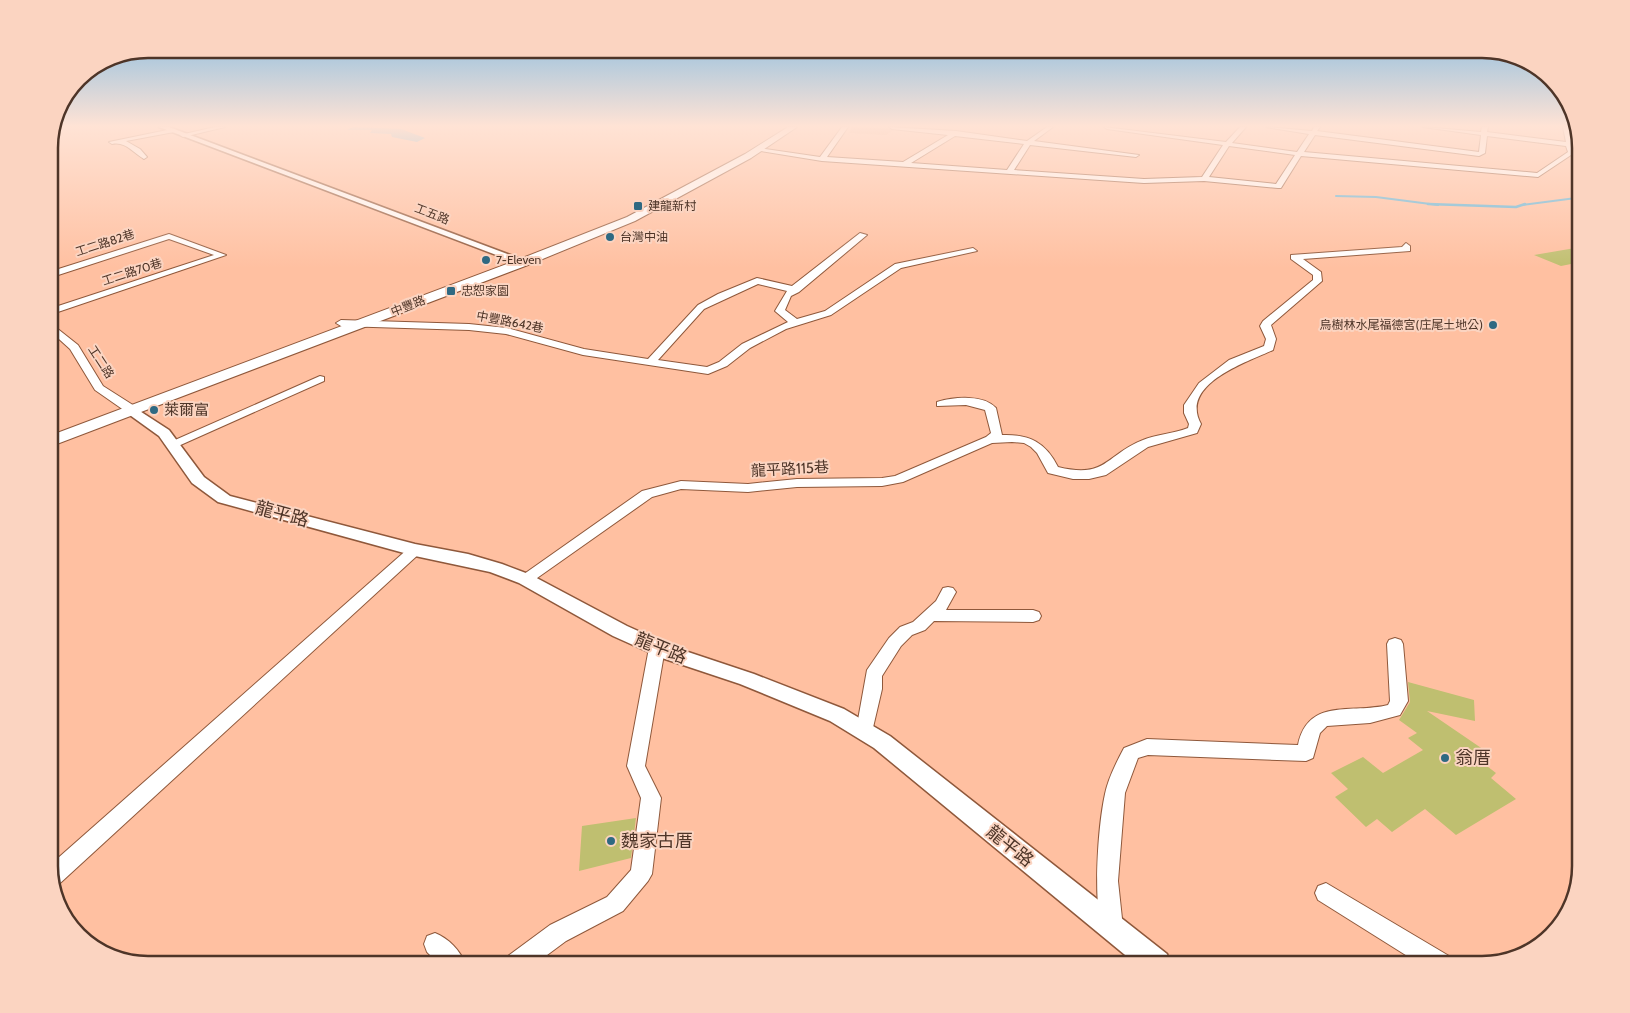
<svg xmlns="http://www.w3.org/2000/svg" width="1630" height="1013" viewBox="0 0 1630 1013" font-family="Cabin,'Noto Sans TC',sans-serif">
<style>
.green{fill:#e7a27e}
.water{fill:#5db6dc}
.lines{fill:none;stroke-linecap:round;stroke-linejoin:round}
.stream-far1{stroke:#5db6dc;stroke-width:2}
.stream{stroke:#5db6dc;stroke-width:2.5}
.building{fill:#bfbf70}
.minor-casing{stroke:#8f583b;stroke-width:2}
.tertiary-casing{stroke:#8f583b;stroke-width:3}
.secondary-casing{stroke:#8f583b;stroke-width:2}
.minor{fill:#fff;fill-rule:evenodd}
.tertiary{fill:#fff;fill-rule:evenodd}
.secondary{fill:#fff;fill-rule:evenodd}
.poi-dot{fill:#2f6982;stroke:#fbd4c1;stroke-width:2}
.labels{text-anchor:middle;stroke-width:4;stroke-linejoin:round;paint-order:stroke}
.far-poi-label{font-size:12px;fill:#4e3528;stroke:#fbd4c1;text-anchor:start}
.far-street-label{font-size:12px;fill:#4e3528;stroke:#fbd4c1}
.poi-label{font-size:15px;fill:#4e3528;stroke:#fbd4c1;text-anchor:start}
.street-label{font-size:15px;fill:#4e3528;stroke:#fbd4c1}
.near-street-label{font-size:18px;fill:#4e3528;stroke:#fbd4c1}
.near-poi-label{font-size:18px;fill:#4e3528;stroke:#fbd4c1;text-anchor:start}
.rim{fill:none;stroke:#4e3528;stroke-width:2.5}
</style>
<rect width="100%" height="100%" fill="#ffc0a1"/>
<path class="green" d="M852 127 895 129 886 135 849 133Z"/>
<path class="water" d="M353 127 401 129 425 138 417 142 392 137 391 134 370 133 372 130H347Z"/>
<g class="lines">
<path class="stream-far1" d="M1336 196 1376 197 1438 205
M1522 205 1576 198 1581 188"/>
<path class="stream" d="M1428 204 1516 207 1525 204"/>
</g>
<path class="building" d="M1581 247V262L1561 266 1534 255Z
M1408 682 1474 700 1475 721 1427 711 1490 754 1479 760 1496 773 1491 778 1516 799 1456 835 1425 809 1392 832 1377 819 1366 827 1335 797 1348 789 1331 773 1363 757 1383 773 1423 750 1408 738 1417 733 1399 720 1410 702Z
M636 818 631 858 579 871 582 826Z"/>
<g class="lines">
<g class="minor-casing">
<path id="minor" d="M215 127H225L183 137 180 135Z
M842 127H848L827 157 903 162 948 135 892 129 889 127 956 131 1027 141 1047 127H1053L1034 141 1139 155 1136 157 1030 145 1014 170 1144 179 1202 177 1223 145 1107 129 1104 127 1226 142 1240 127H1246L1232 143 1297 152 1309 134 1266 127 1312 131 1314 127H1320L1317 131 1479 152 1481 135 1423 127 1481 132 1482 127H1488L1487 132 1566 142 1563 127H1569L1574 153 1538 177 1301 156 1281 188H1278L1204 181 1144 183 822 161 755 150 758 148 820 157ZM1315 135 1479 156 1485 153 1487 136 1566 146 1568 152 1537 173 1304 152ZM955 136 1024 144 1007 170 911 163ZM1229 146 1295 155 1276 184 1209 177Z
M172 129 174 132 126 141 140 149 147 157 144 159C133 153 126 141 112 144L109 142Z
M860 233 867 235 799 292 791 296 785 310 797 319 825 311 895 264 973 248 977 251 901 268 831 315 786 329 750 348 727 366 708 374 583 355 506 334 469 330 341 326 336 323 341 320 469 324 507 328 584 349 648 359 698 305 718 294 757 278 792 286ZM758 284 787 291 775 311 788 322 742 344 719 362 707 367 658 360 704 309Z
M169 234 226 255 49 315V309L214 255 169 239 49 278V272Z
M1406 243 1410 246V251L1303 259 1321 272 1322 281 1271 325 1276 339 1273 350C1247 362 1179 384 1201 424L1197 433 1148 447 1106 475 1089 479H1073L1048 473 1037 453 1031 447 1024 443 1012 442 992 443 903 482 882 486 797 487 748 492 681 489 652 497 530 583H520L517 579 642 491 681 481 748 484 797 479 882 478 895 476 986 437 991 433 985 410 966 405 937 406V402C954 397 983 394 996 408L1002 435C1030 434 1046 443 1058 467 1107 479 1105 455 1143 440 1157 434 1173 434 1188 428L1189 424 1184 413V405L1199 383 1229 360 1264 346 1266 339 1260 326 1263 321 1313 280V275L1291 259V255L1402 247Z
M49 322 78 345 103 386 136 407 138 410 136 413H128L95 390 70 349 49 330Z
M320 376 324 377V381L176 447H168L166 444Z
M415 545 422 550 420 553 58 885 54 887 49 866 410 547Z
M948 587 953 588 956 592 946 610H1033L1039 612 1041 616 1039 620 1033 622 934 621 925 630 912 635 901 646 882 676V689L871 736 865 738 859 736 856 731 867 670 889 638 900 627 913 622 936 601 943 588Z
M1395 638 1401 640 1403 644 1408 701 1400 715 1370 723 1327 726 1320 733 1313 758 1306 761 1148 755 1138 758 1125 793 1118 881 1123 928 1120 936 1112 939 1104 936C1092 907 1098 826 1105 794 1108 779 1117 761 1124 748L1147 739 1298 745C1308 697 1352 714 1388 705L1390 701 1387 644 1389 640Z
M657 642 663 644 665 648 645 766 661 798 652 874 648 881 623 911 566 941 535 964H505L508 956 550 925 607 897 631 870 641 798 627 766 649 648 651 644Z
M1326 883 1449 956 1452 964H1420L1318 900 1315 893 1318 886Z
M435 933C448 938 461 951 465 964H439L427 952 424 944 427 936Z"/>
</g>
<g class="tertiary-casing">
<path id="tertiary" d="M159 127H169L529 262 524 265 520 264Z
M132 406 169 430 204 477 230 496 415 544 468 554 502 564 531 575 627 626 676 648 754 674 844 709 890 736 1167 954 1170 964H1136L874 748 830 721 740 684 662 658 613 636 519 583 490 572 415 556 218 502 192 483 159 436 127 413 125 410Z"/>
</g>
<g class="secondary-casing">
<path id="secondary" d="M788 127H797L751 158 635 221 528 265 49 447V436L520 259 627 217 745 154Z"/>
</g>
<use href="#minor" class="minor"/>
<use href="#tertiary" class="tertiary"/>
<use href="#secondary" class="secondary"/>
</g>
<linearGradient id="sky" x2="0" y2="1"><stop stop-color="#70b5e3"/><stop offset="0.47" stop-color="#ffe3d5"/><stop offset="1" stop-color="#ffe3d5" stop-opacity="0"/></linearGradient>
<rect width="1630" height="268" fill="url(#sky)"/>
<g class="poi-dot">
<rect x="633" y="201" width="10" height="10" rx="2.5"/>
<circle cx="610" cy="237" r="5"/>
<circle cx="486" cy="260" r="5"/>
<rect x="446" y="286" width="10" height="10" rx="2.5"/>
<circle cx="1493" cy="325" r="5"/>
<circle cx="154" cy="410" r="5"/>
<circle cx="1445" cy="758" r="5"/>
<circle cx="611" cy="841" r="5"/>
</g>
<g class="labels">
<g class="far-poi-label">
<text x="648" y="210">建龍新村</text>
<text x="620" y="241">台灣中油</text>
<text x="496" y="264">7-Eleven</text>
<text x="461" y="295">忠恕家園</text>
<text x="1483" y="329" text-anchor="end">烏樹林水尾福德宮(庄尾土地公)</text>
</g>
<g class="far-street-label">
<text transform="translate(432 214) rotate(21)" y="4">工五路</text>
<text transform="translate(105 243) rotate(-18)" y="4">工二路82巷</text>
<text transform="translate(132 272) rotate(-18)" y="4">工二路70巷</text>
<text transform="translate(408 306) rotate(-21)" y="4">中豐路</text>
<text transform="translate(510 322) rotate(11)" y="4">中豐路642巷</text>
<text transform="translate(101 362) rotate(57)" y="4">工二路</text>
</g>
<g class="poi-label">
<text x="164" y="415">萊爾富</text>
</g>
<g class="street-label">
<text transform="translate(790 469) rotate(-3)" y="5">龍平路115巷</text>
</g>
<g class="near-street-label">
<text transform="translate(282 514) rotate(15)" y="6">龍平路</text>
<text transform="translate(661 648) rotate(22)" y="6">龍平路</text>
<text transform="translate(1010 846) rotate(39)" y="6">龍平路</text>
</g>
<g class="near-poi-label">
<text x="1455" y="764">翁厝</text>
<text x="621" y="847">魏家古厝</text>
</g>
</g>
<path d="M0 0H1630V1013H0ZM148 58H1482A90 90 0 0 1 1572 148V866A90 90 0 0 1 1482 956H148A90 90 0 0 1 58 866V148A90 90 0 0 1 148 58Z" fill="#fbd4c1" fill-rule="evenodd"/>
<path class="rim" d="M148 58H1482A90 90 0 0 1 1572 148V866A90 90 0 0 1 1482 956H148A90 90 0 0 1 58 866V148A90 90 0 0 1 148 58Z"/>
</svg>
